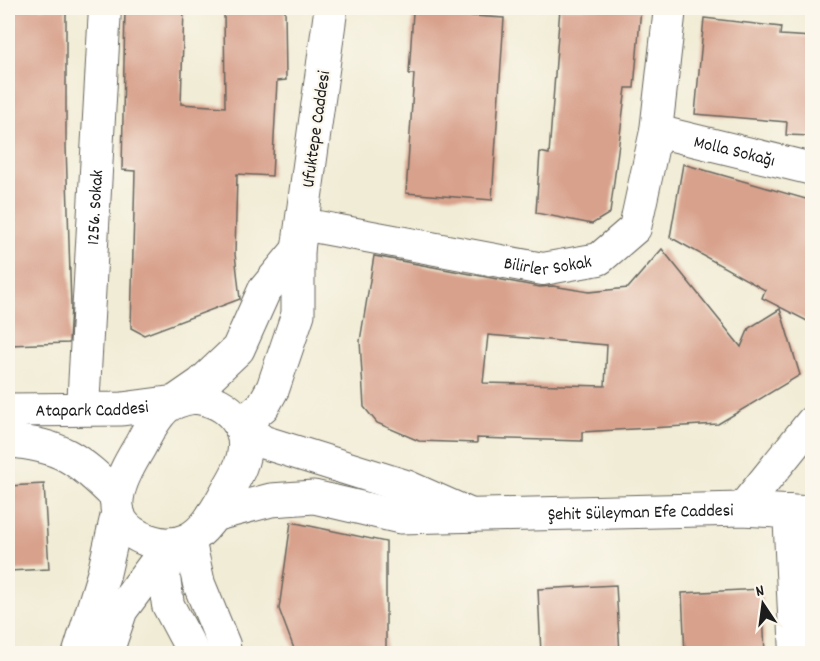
<svg xmlns="http://www.w3.org/2000/svg" width="820" height="661" viewBox="0 0 820 661" font-family="Dekko,sans-serif">
<style>
.building{fill:#d8a18c;fill-rule:evenodd}
.lines{fill:none;stroke-linecap:round;stroke-linejoin:round}
.street-casing{stroke:#67655d;stroke-width:34}
.secondary-casing{stroke:#67655d;stroke-width:35}
.street{stroke:#fff;stroke-width:32}
.secondary{stroke:#fff;stroke-width:33}
.labels{text-anchor:middle;stroke-width:4.5;stroke-linejoin:round;paint-order:stroke}
.street-label{font-size:18px;fill:#1c1c1c;stroke:#fbf7ec}
</style>
<rect width="100%" height="100%" fill="#fbf7ec"/>
<filter id="ink" filterUnits="userSpaceOnUse"><feTurbulence type="fractalNoise" baseFrequency=".0167" numOctaves="2"/><feDisplacementMap in="SourceGraphic" scale="12" xChannelSelector="R" yChannelSelector="G"/><feConvolveMatrix kernelMatrix="1 2 1 2 8 2 1 2 1" color-interpolation-filters="sRGB"/></filter>
<filter id="wash" filterUnits="userSpaceOnUse"><feTurbulence type="fractalNoise" baseFrequency=".008" numOctaves="4" result="noise"/><feDisplacementMap in="SourceGraphic" scale="24" xChannelSelector="R" yChannelSelector="G"/><feGaussianBlur stdDeviation="1.35" result="paint"/><feColorMatrix in="noise" values="0 0 0 0 0 0 0 0 0 0 0 0 0 0 0 0 0 1.4 0 .05"/><feComposite in="paint" operator="in"/></filter>
<g filter="url(#wash)">
<rect width="100%" height="100%" fill="#f1ecd5"/>
<g id="blocks">
<path class="building" d="M8 8H66V146L71 306 69 343 8 345Z
M125 8H184L181 104 225 107 224 8H285L286 80 277 81 272 176 237 174 235 254 240 299 144 335 131 328 135 171 122 170Z
M560 8H641L634 88H626L610 213 592 224 536 213 540 152 549 154Z
M413 12 504 18 492 200 406 193 414 74H409Z
M704 18 781 27 780 35 813 37V136L786 135 787 122 695 114Z
M683 164 813 201V324L762 298 765 290 670 237Z
M662 249 741 347 749 328 780 309 800 375 718 424 582 432V441L477 438V443L419 441 377 423 364 407 360 341 374 256 540 287 553 286 589 292 628 288ZM488 335 607 345 605 386 483 383Z
M44 484 49 569 8 571V486Z
M291 522 386 542V654H296L279 609Z
M616 585 620 654H541L538 589Z
M762 589 765 654H685L682 593Z"/>
</g>
</g>
<g filter="url(#ink)">
<use href="#blocks" fill-opacity="0" stroke="#67655d" stroke-width="1.5"/>
<g class="lines">
<g class="street-casing">
<g id="street">
<path id="s1" d="M656 131 812 169"/>
<path id="s2" d="M302 224 543 269 599 259 635 228 656 131 670 8"/>
<path id="s3" d="M83 408 105 8"/>
<path d="M742 509 812 422"/>
<path d="M789 511 796 654"/>
<path d="M189 539 199 584 224 645 225 654"/>
<path d="M170 544 164 577 168 605 194 654"/>
</g>
</g>
<g class="secondary-casing">
<g id="secondary">
<path d="M331 8 298 250V314L273 388 263 406 241 425 263 442 407 487 468 514"/>
<path d="M194 397C231 401 255 430 240 467 236 477 230 486 225 495 216 511 205 532 187 540 173 546 161 545 147 540 96 521 121 478 140 446 147 433 154 418 165 408 173 401 184 399 194 397Z"/>
<path id="s4" d="M8 410 122 409 175 402 201 384 238 349 264 291 298 250"/>
<path d="M8 441C60 444 80 460 116 496"/>
<path id="s5" d="M213 515 271 500 314 497 400 517 742 509 812 513"/>
<path d="M79 654 104 573 118 512"/>
<path d="M106 654 121 610 170 544"/>
</g>
</g>
<use href="#street" class="street"/>
<use href="#secondary" class="secondary"/>
</g>
</g>
<g class="labels">
<g class="street-label">
<text transform="translate(315 129) rotate(-82)" y="6">Ufuktepe Caddesi</text>
<text dy="6" stroke="none"><textPath href="#s1" startOffset="81">Molla Sokağı</textPath></text>
<text dy="6" stroke="none"><textPath href="#s3" startOffset="201">1256. Sokak</textPath></text>
<text dy="6" stroke="none"><textPath href="#s2" startOffset="250">Bilirler Sokak</textPath></text>
<text dy="6" stroke="none"><textPath href="#s4" startOffset="84">Atapark Caddesi</textPath></text>
<text dy="6" stroke="none"><textPath href="#s5" startOffset="432">Şehit Süleyman Efe Caddesi</textPath></text>
</g>
</g>
<rect width="820" height="661" fill="none" stroke="#fbf7ec" stroke-width="30"/>
<g transform="translate(763 604) rotate(347)" stroke="#fbf7ec" stroke-width="4.5" paint-order="stroke">
<path d="M0-4.5L10 22L0 15L-10 22Z" fill="#1c1c1c"/>
<text y="-9" font-size="16" font-weight="bold" text-anchor="middle" fill="#1c1c1c">N</text>
</g>
</svg>
